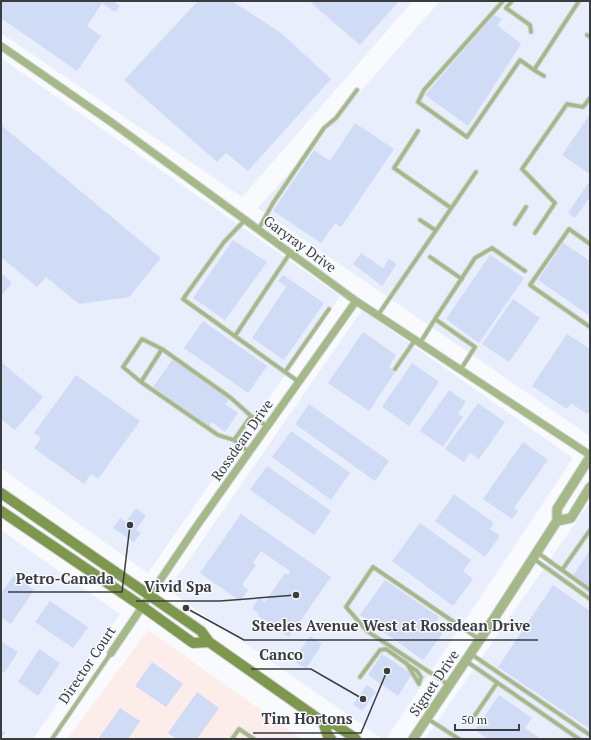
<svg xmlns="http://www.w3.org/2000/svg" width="591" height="740" viewBox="0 0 591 740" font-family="'PT Serif',serif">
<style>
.commercial{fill:#fcecea}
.built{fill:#e8eefc}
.building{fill:#d0dbf6}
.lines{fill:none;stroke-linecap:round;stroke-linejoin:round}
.service-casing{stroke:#d2d4d8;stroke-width:5.5}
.minor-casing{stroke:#d2d4d8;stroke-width:9}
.tertiary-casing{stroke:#d2d4d8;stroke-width:11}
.secondary-casing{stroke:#d2d4d8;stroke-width:12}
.service{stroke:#a5b887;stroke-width:3.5}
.minor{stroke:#a5b887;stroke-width:7}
.tertiary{stroke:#a5b887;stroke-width:9}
.secondary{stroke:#7d974c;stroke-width:10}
.labels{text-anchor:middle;stroke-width:3;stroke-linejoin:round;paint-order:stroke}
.street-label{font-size:14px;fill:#3a3c40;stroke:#f8fafe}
.leader{fill:none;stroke:#3a3c40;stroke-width:1.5}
.callout-dot{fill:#3a3c40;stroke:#f8fafe;stroke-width:1.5}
.callout-label{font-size:15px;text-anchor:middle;font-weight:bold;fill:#3a3c40;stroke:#f8fafe;stroke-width:3;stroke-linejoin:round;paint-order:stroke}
</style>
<rect width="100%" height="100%" fill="#f8fafe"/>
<path class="commercial" d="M148 630 302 739H67Z"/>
<path class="built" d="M1 1H413L242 197 1 33Z
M440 1H590V436L258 208Z
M1 58 340 296 148 573 1 468Z
M362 310 573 458 386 739H383L168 590Z
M590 502V739H425Z
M1 530 120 614 33 739H1Z"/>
<path class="building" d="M1 1H112L120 6 115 12 102 3 87 26 101 36 77 71 1 18Z
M198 1H232L281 33 331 79 248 171 226 153 217 162 124 80Z
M309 1H399L360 45Z
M494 15 502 19 497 25 521 44 468 126 425 95Z
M590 114V174L562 155Z
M355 123 394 149 341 227 335 223 321 243 273 211 314 150 330 161Z
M1 125 161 258 129 297 79 304 46 277 37 287 1 257Z
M589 182 590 197 575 218 568 213Z
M233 240 267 262 225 320 193 298Z
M563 243 590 261V316L538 280Z
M361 253 383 268 389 259 397 264 382 286 353 264Z
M490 255 524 278 479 343 446 319Z
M1 273 12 283 1 296Z
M283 275 324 303 284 360 252 338 286 287 278 281Z
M513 299 540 318 509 362 482 344Z
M203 321 267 366 248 393 184 348Z
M363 332 396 355 389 367 395 372 369 411 328 383Z
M567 334 590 349V410L587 414 571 403 567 409 532 386Z
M173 359 229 399 225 404 238 413 225 432 212 422 209 427 153 387Z
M1 362 43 397 15 430 1 419Z
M412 363 439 382 409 426 382 407Z
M76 375 140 421 98 479 91 474 84 484 34 448 41 438 34 433Z
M449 390 466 402 458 414 463 417 443 447 420 431Z
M478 403 505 422 479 459 470 453 464 462 445 449Z
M309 404 389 461 375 481 295 424Z
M291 431 350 473 331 500 272 457Z
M523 442 548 460 514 508 518 511 512 519 483 499Z
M267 466 331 511 314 535 250 490Z
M454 494 494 523 490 529 500 536 485 557 435 521Z
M136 508 146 516 136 530 141 533 134 542 113 528 120 518 126 522Z
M241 514 331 577 289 637 258 616 259 614 252 609 259 598 265 602 285 573 288 575 290 571 261 551 253 562 256 565 242 585 248 590 240 601 200 573Z
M420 523 471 560 463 571 473 579 453 606 392 561Z
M590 550V587L574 576V574Z
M14 575 34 590 11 624 1 617V593Z
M385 580 439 617 433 625 443 633 423 660 360 615Z
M553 585 590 611V729L498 667Z
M50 601 88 627 73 648 35 622Z
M310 636 322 644 306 669 294 661Z
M1 641 18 652 4 673 1 671Z
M39 649 60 663 38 696 18 682Z
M382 654 412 674 398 696 368 675Z
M152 662 183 684 166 707 135 686Z
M367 685 376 692 362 711 353 704Z
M197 692 219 708 197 739H176L168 733Z
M499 695 532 718 525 728 541 739H488L475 730Z
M120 708 140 721 128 739H98Z
M1 730 5 733 1 738Z"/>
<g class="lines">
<g class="service-casing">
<path id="service" d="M503 1 424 90 418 102 467 137 520 60 534 70 579 1
M512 1 506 8 530 25 531 32
M587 35 590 37
M534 70 544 76
M418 131 394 168 451 208
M245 220 224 242 183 299 299 382
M420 220 435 230
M515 224 526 207
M258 230 273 203 324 128 336 118 357 90
M535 233 555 203 522 169 567 104 583 107 590 98
M590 244 569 229 530 285 590 327
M430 257 462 279
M378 315 476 172
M435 319 475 258 492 248 525 271
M235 336 290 253
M420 343 435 319 475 347 461 369
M395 369 415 340
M285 372 329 309
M141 382 123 367 142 339 162 349
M234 440 218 435 141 382 162 349 231 398 251 416
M249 452 234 440 251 416 267 426
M538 553 562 570 590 530
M534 559 590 599
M562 570 590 590
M471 654 590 735
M466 661 579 739
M408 665 417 671 421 677 419 684
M360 677 380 650 386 649 407 664 419 684
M449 685 367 631 346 607 373 567 479 639
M428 719 459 739
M471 721 497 683
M52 739 111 653
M232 739 239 729 254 739"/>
</g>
<g class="minor-casing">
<path id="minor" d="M1 46 111 122 356 301 590 455
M111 653 196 527 356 301"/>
</g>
<g class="tertiary-casing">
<path id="tertiary" d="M557 521 571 518 590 487
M413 739 495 617 557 521V509L590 457"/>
</g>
<g class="secondary-casing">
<path id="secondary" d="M1 493 201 631 209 642 323 722 336 725 356 739
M1 511 143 607 193 643 209 642
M323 722 328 736 331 739"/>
</g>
<use href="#service" class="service"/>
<use href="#minor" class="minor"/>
<use href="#tertiary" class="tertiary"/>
<use href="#secondary" class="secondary"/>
</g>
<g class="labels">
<g class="street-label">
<text transform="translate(300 244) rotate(36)" y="5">Garyray Drive</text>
<text transform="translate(242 440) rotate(-55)" y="5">Rossdean Drive</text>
<text transform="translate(87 665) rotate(-56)" y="5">Director Court</text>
<text transform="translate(434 683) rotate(-56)" y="5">Signet Drive</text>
</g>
</g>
<path class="leader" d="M130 525L122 592H8M296 595L220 601H136M186 608L244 640H538M363 699L311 669H251M387 671L361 733H253"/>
<g class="callout-dot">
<circle cx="130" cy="525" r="4"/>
<circle cx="296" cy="595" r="4"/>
<circle cx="186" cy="608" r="4"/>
<circle cx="363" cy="699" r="4"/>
<circle cx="387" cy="671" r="4"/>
</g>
<g class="callout-label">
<text x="65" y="584">Petro-Canada</text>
<text x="178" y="592">Vivid Spa</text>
<text x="391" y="631">Steeles Avenue West at Rossdean Drive</text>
<text x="281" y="660">Canco</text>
<text x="307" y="724">Tim Hortons</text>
</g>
<rect width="591" height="740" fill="none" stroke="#3a3c40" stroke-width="4"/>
<path d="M455 724v6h64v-6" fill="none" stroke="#3a3c40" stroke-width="2"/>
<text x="461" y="724" font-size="12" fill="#3a3c40" stroke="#f8fafe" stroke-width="3" paint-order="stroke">50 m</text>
</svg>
